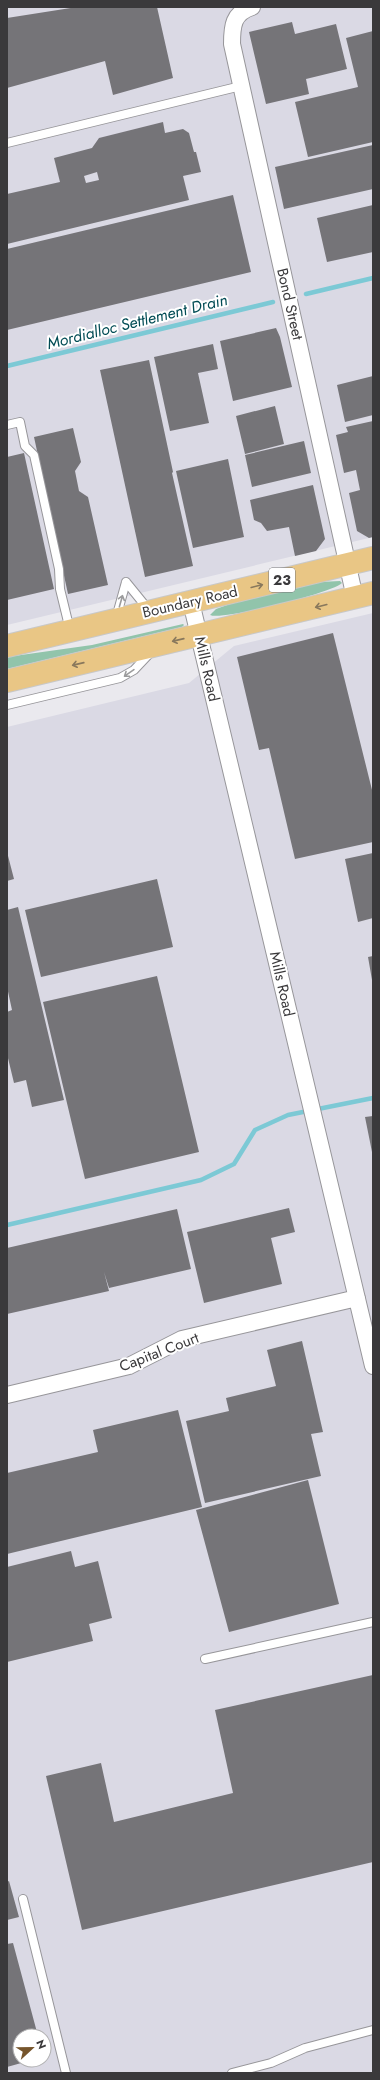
<svg xmlns="http://www.w3.org/2000/svg" width="380" height="2080" viewBox="0 0 380 2080" font-family="Jost,sans-serif">
<style>
.built{fill:#dad9e4;fill-rule:evenodd}
.green{fill:#91c4ab}
.lines{fill:none;stroke-linecap:round;stroke-linejoin:round}
.stream{stroke:#7cc9d5;stroke-width:4.5}
.building{fill:#757478;fill-rule:evenodd}
.service-casing{stroke:#97969a;stroke-width:10}
.minor-casing{stroke:#97969a;stroke-width:18}
.primary-casing{stroke:#c8c8c8;stroke-width:24}
.service{stroke:#fff;stroke-width:8}
.minor{stroke:#fff;stroke-width:16}
.primary{stroke:#e9c685;stroke-width:22}
.oneway{stroke:#89785c}
.oneway2{stroke:#9c9c9d}
.labels{text-anchor:middle;stroke-width:4;stroke-linejoin:round;paint-order:stroke}
.shield{fill:#fff;stroke:#757476;stroke-width:1}
.shield-label{font-size:14px;font-weight:bold;fill:#3a393b}
.street-label{font-size:15px;fill:#3a393b;stroke:#fff}
.water-label{font-size:16px;font-style:italic;fill:#014b54;stroke:#fff}
</style>
<rect width="100%" height="100%" fill="#eae9ee"/>
<path class="built" d="M7 7H373V537L7 625Z
M373 613V2073H7V727L189 683 234 646ZM20 2036H44V2060H20Z"/>
<path class="green" d="M340 581 342 583C332 593 222 621 210 615L216 609 230 604 320 582Z
M183 624 184 625 182 627 7 669V657L92 645Z"/>
<g class="lines">
<path class="stream" d="M306 294 373 278
M7 366 273 302
M7 1225 201 1180 234 1164 255 1130 288 1115 373 1098"/>
</g>
<path class="building" d="M77 7H157L173 78 113 95 105 61 7 88V18Z
M292 22 295 34 336 24 347 69 306 79 309 94 266 104 249 32Z
M373 31V142L308 157 295 102 358 87 346 38Z
M163 122 165 133 183 129 189 133 194 152H196L201 172 183 176 189 200 7 244V194L60 182 54 158 92 148 99 138ZM97 172 99 180 86 183 84 176Z
M373 145V189L284 209 275 167Z
M233 195 251 272 7 330V249Z
M373 205V252L327 262 317 218Z
M276 328 280 337 292 387 233 401 220 341Z
M213 344 218 369 198 373 209 423 170 431 154 357Z
M149 360 173 472 172 473 193 566 145 577 100 370Z
M373 376V415L345 422 337 385Z
M275 406 284 444 245 454 236 416Z
M373 421V537L369 538 357 531 349 493 360 490 356 470 344 473 336 435 348 432 346 427Z
M73 428 81 462 75 471 79 491 88 497 108 585 68 594 34 437Z
M304 441 311 473 252 487 245 455Z
M24 453 54 589 7 600V457Z
M228 459 244 537 193 548 176 471Z
M313 485 325 539 316 551 295 556 289 527 267 531 261 523 254 520 250 500Z
M333 633 373 794V842L295 859 269 748 259 750 237 657Z
M7 852 14 879 7 881Z
M373 853V918L358 922 345 859Z
M157 879 173 947 41 977 25 910Z
M18 907 64 1100 32 1107 26 1080 14 1083 7 1054V1012L12 1010 7 987V910Z
M373 956V980H372L368 957Z
M157 976 199 1152 85 1179 43 1002Z
M373 1116V1152H372L365 1117Z
M289 1208 295 1232 271 1238 282 1284 204 1303 187 1232Z
M177 1209 191 1269 109 1288 104 1272 109 1291 7 1314V1248Z
M302 1341 323 1432 311 1434 321 1476 205 1503 186 1421 229 1411 226 1398 276 1386 267 1350Z
M178 1410 202 1507 7 1554V1473L98 1452 93 1430Z
M308 1480 339 1604 229 1632 196 1510Z
M71 1551 75 1567 98 1561 112 1618 89 1624 93 1641 7 1662V1567Z
M373 1675V1862L82 1930 46 1776 101 1763 114 1822 233 1793 215 1710Z
M9 1881 19 1917 7 1920V1882Z
M13 1943 38 2036H20V2060H32L7 2067V1944Z"/>
<g class="lines">
<g class="service-casing">
<path id="service" d="M7 143 241 86
M7 425 20 422 25 446 34 455 59 569 60 589 70 630
M126 582 148 609
M116 618 126 582
M7 705 120 678 134 670 151 652
M205 1659 373 1622
M23 1899 66 2073
M232 2073 271 2063 305 2048 373 2030"/>
</g>
<g class="minor-casing">
<path id="minor" d="M252 7C233 13 232 26 232 44L355 598
M191 602 373 1366
M7 1395 129 1366 182 1339 357 1298"/>
</g>
<g class="primary-casing">
<path id="primary" d="M7 646 373 558
M7 681 373 593"/>
</g>
<use href="#service" class="service"/>
<use href="#minor" class="minor"/>
<use href="#primary" class="primary"/>
</g>
<defs><path id="oneway-shaft" d="M-6 0H5M1.5-3L5.5 0L1.5 3" fill="none" stroke-width="1.6" stroke-linecap="round" stroke-linejoin="round"/></defs>
<g class="oneway">
<use href="#oneway-shaft" transform="translate(257 586) rotate(-14)"/>
<use href="#oneway-shaft" transform="translate(321 606) rotate(166)"/>
<use href="#oneway-shaft" transform="translate(178 640) rotate(167)"/>
<use href="#oneway-shaft" transform="translate(78 664) rotate(167)"/>
</g>
<g class="oneway2">
<use href="#oneway-shaft" transform="translate(121 601) rotate(-74)"/>
<use href="#oneway-shaft" transform="translate(129 673) rotate(145)"/>
</g>
<g class="labels">
<rect class="shield" x="269" y="568" width="26" height="24" rx="3"/>
<g class="shield-label">
<text x="282" y="585">23</text>
</g>
<g class="street-label">
<text transform="translate(290 304) rotate(77)" y="5">Bond Street</text>
<text transform="translate(190 602) rotate(-13)" y="5">Boundary Road</text>
<text transform="translate(207 669) rotate(77)" y="5">Mills Road</text>
<text transform="translate(282 984) rotate(77)" y="5">Mills Road</text>
<text transform="translate(159 1352) rotate(-21)" y="5">Capital Court</text>
</g>
<g class="water-label">
<text transform="translate(137 321) rotate(-14)" y="6">Mordialloc Settlement Drain</text>
</g>
</g>
<rect width="380" height="2080" fill="none" stroke="#3a393b" stroke-width="16"/>
<g transform="translate(32 2048) rotate(68)"><circle r="19" fill="#ffffff" stroke="#b0b0b1"/>
<path d="M0-3L7 15L0 10L-7 15Z" fill="#76552c"/>
<text y="-6" font-size="11" font-weight="bold" text-anchor="middle" fill="#3a393b">N</text>
</g>
</svg>
